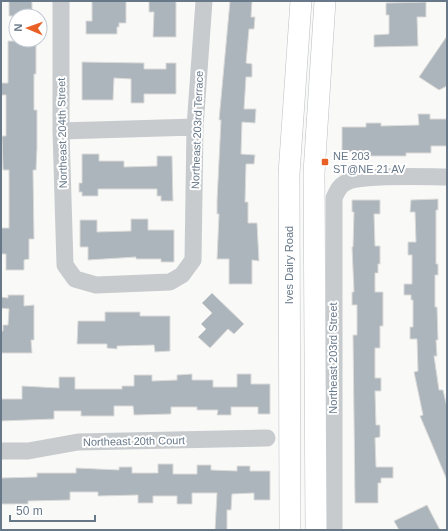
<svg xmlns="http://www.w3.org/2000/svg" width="448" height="531" viewBox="0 0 448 531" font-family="Arial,sans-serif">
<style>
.building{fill:#adb5bc;stroke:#dbdbd9}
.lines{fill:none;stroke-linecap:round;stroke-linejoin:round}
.major-casing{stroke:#babec2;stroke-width:22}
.minor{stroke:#c7cbce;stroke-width:17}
.major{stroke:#fff;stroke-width:21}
.poi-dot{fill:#e96027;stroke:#fff;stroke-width:1.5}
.labels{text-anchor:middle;stroke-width:4;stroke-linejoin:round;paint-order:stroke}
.street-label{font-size:11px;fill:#677889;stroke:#fff}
.poi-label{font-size:11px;fill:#677889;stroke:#fff;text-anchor:start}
</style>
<rect width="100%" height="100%" fill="#f9f9f7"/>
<path class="building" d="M9 1H32V16H9Z
M92 1H126V23H119V27H117V34H86V21H92Z
M149 1H176V37H153L154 12H149Z
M230 1H252L251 17H255L254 29H249L246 63 252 64V77H246L244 109H256L255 123 242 122 241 154 255 155 254 164H246L245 202H248V223H257L259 261 252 260V284H229V259H217L219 214H217V201L221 120H219Z
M426 2V17H417L418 46 374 47V35L389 34V15H386V3Z
M447 36V86L439 90 419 77Z
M8 41H36V74H34V110H37V148L36 170H33L34 239H29V259L24 260V270H6V254H1V228H9V170H3L2 136H6V95H1V83H8Z
M82 62 144 63V69H166V63H176V94H144V103H131V79L114 78 113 100H82Z
M418 114H430V119H447V146H431V153H406V156H366V152H342V127H366V123H381V126L419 125Z
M82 154H99V161H124V167L157 166V156H172L173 201H161V196H157V189H98V196H82V192H79V183H82Z
M438 199V210H436V264H438V275H435V307H437L438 340H436L437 356H434L439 390H443L447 407V480L420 416 423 415 414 372 418 371 417 339H410V327H413V300H411V295H404V284H412V255H408V242H416L415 212H410L411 200Z
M352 200H380V214H374L375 246H380V264H378V273H375V292H383V326H380V348H375V378H381V391H375L376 425H380V437L375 438 376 467H393V478H381V483H378V503H355L353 335H357V305H352V292H354L352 247H353L354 212H352Z
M131 219H148V230H174V262H161V259H136V257L88 260V247H80V220H97V232L131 231Z
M212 293 244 324 234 334 228 329 210 348 198 337 206 329 201 324 212 313 202 303Z
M8 295H24V306L34 305V340H31L32 353H1V331H3V325H8L9 309 1 308V297L8 298Z
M105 312H140V316H170V351L155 352 154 345 117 346V349L107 348V344H77L78 321H105Z
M192 374V380H213V387H237V374H251V384H270V414H258V407H231V415H217L218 410H197V407H171V414L134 415 133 406H114V416H81V411H54V419L1 421V399H22V386L59 388V377H75V389H122V386H134V375H152V381L177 380V375Z
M158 464H173V474H197V465H211V470L237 471V466H250V471H270V500H254V493L232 494 231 510H227V530H215L217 493H192V504H177V496H153V503H138V495L98 496V492H70V500L28 501V504H1V478L37 477V473H76V468L119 470V467H132V473H158Z
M427 505 440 530H399L394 521Z"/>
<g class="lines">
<g class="major-casing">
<path id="major" d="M290 530 289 174 301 1
M316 530 314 173 325 1"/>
</g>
<path class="minor" d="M61 1V131L65 265 75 279 96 285 170 282 182 275 193 260 195 127 204 1
M61 131 195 127
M1 451H28L78 442 267 438
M334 530V198C337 192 339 186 345 183 359 174 427 177 447 177"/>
<use href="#major" class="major"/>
</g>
<rect class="poi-dot" x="321" y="158" width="8" height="8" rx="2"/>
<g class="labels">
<g class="street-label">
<text transform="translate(197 130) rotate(-88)" y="4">Northeast 203rd Terrace</text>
<text transform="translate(62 133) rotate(-91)" y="4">Northeast 204th Street</text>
<text transform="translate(289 265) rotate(-90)" y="4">Ives Dairy Road</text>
<text transform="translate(333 358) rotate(-90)" y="4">Northeast 203rd Street</text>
<text transform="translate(134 441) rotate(-1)" y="4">Northeast 20th Court</text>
</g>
<g class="poi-label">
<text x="333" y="160">NE 203<tspan x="333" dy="13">ST@NE 21 AV</tspan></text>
</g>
</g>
<rect width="448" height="531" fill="none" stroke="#677889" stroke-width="4"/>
<g transform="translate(28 28) rotate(272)"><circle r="19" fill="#ffffff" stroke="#c2c9d0"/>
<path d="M0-3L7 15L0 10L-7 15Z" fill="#e96027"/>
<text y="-6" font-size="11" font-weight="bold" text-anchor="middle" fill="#677889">N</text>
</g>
<path d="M10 515v6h85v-6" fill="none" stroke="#677889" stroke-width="2"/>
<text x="16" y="515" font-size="12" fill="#677889" stroke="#ffffff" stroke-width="3" paint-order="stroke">50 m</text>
</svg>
